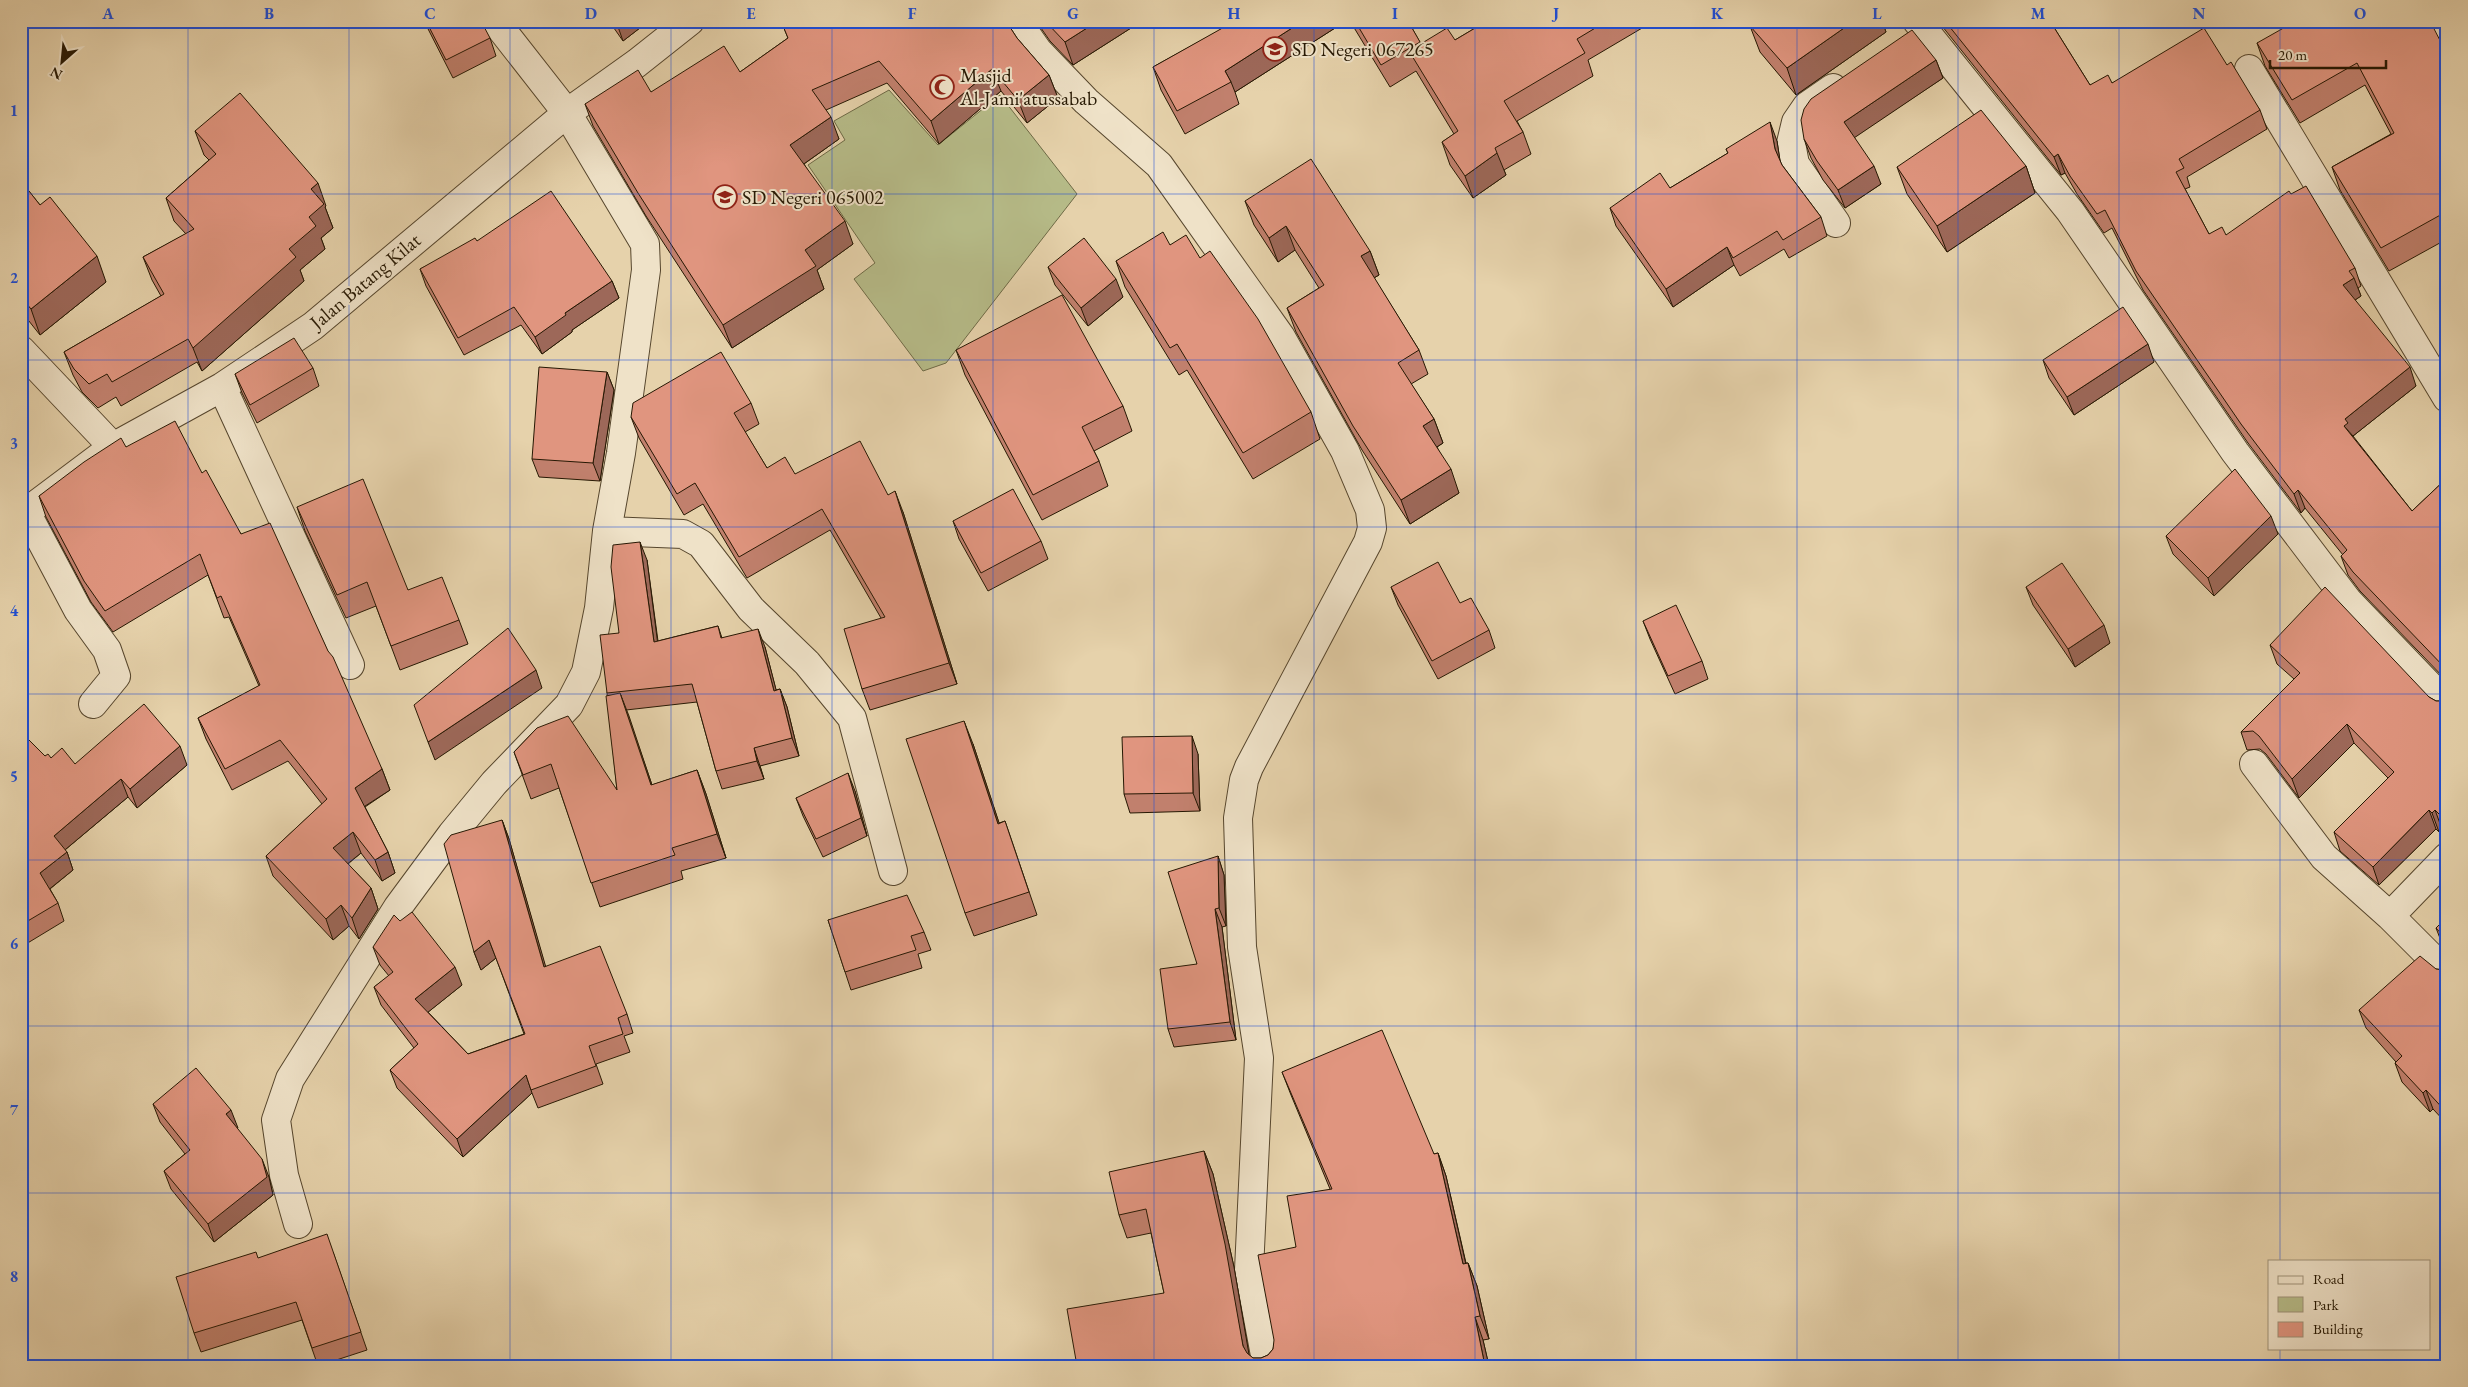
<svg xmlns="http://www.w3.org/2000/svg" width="2468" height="1387" viewBox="0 0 2468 1387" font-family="'EB Garamond',serif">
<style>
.green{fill:#b6bb88;stroke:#6e6a46}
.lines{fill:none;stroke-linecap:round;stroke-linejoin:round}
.minor-casing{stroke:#56462d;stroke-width:30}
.minor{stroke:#efe2c8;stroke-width:28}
.wall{fill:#c1806d;stroke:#261803}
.shaded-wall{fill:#9d6859;stroke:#261803}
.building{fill:#e0957f;stroke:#261803}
.grid{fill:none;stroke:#1d4ed8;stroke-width:1;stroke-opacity:0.55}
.labels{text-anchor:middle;stroke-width:4;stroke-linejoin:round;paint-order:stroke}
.poi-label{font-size:20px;fill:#261803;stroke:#efe2c8;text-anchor:start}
.street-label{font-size:20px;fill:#261803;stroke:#efe2c8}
.neatline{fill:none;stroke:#1d4ed8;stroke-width:2}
.grid-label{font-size:16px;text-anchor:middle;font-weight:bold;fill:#1d4ed8}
</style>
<rect width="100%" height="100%" fill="#e6d2ab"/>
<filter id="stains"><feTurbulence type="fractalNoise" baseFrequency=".004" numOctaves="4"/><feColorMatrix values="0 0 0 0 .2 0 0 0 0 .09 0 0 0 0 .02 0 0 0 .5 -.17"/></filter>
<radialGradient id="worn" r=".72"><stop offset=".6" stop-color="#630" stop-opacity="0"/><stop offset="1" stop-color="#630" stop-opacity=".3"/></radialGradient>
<path class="green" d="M889 90 938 145 1000 95 1077 194 946 363 923 371 854 279 875 263 808 165 845 140 834 121Z"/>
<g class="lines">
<g class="minor-casing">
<path id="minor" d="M1017 21 1038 51 1086 101 1159 165 1281 337 1345 451 1370 510 1372 528 1368 542 1249 767 1244 780 1238 818 1242 947 1259 1058 1249 1270 1267 1366
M1917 21 2070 211 2235 452 2348 601 2447 704
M2443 21 2447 30
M2249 69 2447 398
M1833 88 1807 106 1796 122 1791 143 1795 164 1836 223
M21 350 113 447
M222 387 350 665
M26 512 78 610 107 650 116 676 93 704
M21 516 113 447 222 387 313 326 567 113 637 63 690 21
M607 531 683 534 701 544 751 609 807 663 852 718 893 871
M2254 764 2324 857 2390 916 2447 973
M2390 916 2447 857
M298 1224 284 1175 276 1120 290 1079 398 907 452 834 494 783 569 705 586 672 599 608 607 531 621 453 646 270 645 244 567 113 495 21"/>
</g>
<use href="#minor" class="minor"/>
</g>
<path class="wall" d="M424 21 490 38 496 56 453 78Z
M609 21H649L623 41Z
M781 21H1006L1017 38 1049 75 1058 98 1027 123 1001 91 939 144 887 83 826 110 839 139 804 164 853 244 817 270 824 289 732 348 646 216 593 126 585 104 651 92 740 72 788 38Z
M1036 21H1142L1073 65 1050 41Z
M1232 21H1346L1235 92 1239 104 1185 134 1161 90 1153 67 1233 23Z
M1350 21H1408L1421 44 1455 40 1487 21H1654L1588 60 1593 76 1517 121 1523 132 1531 154 1504 170 1506 175 1473 198 1450 165 1442 142 1454 134 1416 71 1390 87Z
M1755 21H1882L1886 32 1796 95 1760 52 1750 26Z
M1938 21H2050L2090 85 2112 83 2227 65 2260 110 2267 129 2187 177 2190 187 2185 189 2209 234 2226 235 2355 268 2361 286 2358 288 2361 296 2355 300 2416 386 2353 436 2412 511 2447 478V681L2360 591 2348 575 2341 556 2343 555 2305 508 2301 513 2248 443 2143 290 2112 228 2104 233 2077 194 2065 173 2061 175Z
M2257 43 2447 54V239L2389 271 2340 190 2332 167 2391 134 2365 85 2300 123 2265 66Z
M1936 60 1943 78 1854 137 1881 184 1845 208 1823 180 1811 158 1804 139Z
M195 131 326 206 325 207 333 228 321 238 325 249 300 270 304 281 202 371 197 362 121 406 116 397 98 408 82 392 73 375 64 352 161 296 152 280 143 257 186 234 174 221 166 198 209 160 204 155Z
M1777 141 1780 161 1782 165 1821 217 1827 236 1789 258 1784 249 1740 276 1734 265 1673 307 1616 226 1610 208 1670 188 1728 153 1726 149Z
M2026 166 2035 193 1947 252 1907 194 1897 167Z
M21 181 40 205 106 282 40 335 21 311Z
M1245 201 1370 251 1379 275 1374 278 1419 350 1428 374 1411 384 1434 419 1443 443 1437 447 1459 493 1410 524 1362 450 1296 332 1287 308 1319 288 1295 250 1278 262 1254 225Z
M477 241 612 281 619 298 572 330V332L542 354 521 325 464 355 426 286 420 269Z
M1170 245 1200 258 1311 412 1320 439 1253 479 1187 370 1179 375 1125 287 1116 261Z
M1048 267 1123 297 1088 326 1055 285Z
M956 350 1123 406 1132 431 1094 451 1099 461 1108 486 1042 520 965 375Z
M2043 360 2154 362 2074 415 2049 378Z
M313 368 319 386 257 423 242 393 235 374Z
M607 372 614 390 600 481 539 477 532 459Z
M751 403 759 424 745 432 767 468 888 495 903 512 957 684 870 710 862 689 881 618 830 530 747 578 703 504 684 515 639 438 631 417Z
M126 447 202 473 241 534 382 769 390 790 365 807 388 852 395 873 382 881 361 853 348 864 371 888 378 909 359 939 349 926 333 940 273 876 266 856 322 804 288 761 232 790 206 739 198 718 259 686 229 617 224 618 208 575 113 632 91 602 46 517 39 496Z
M297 507 408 590 459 620 468 644 400 670 376 606 346 618 305 531Z
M953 521 1041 541 1048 559 988 591 959 539Z
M2278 534 2214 596 2173 554 2166 536Z
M647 560 658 641 718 626 722 638 765 647 776 690 780 689 787 707 799 756 760 766 764 779 722 789 716 771 697 702 626 710 652 785 697 770 706 794 726 858 681 871 683 879 600 907 559 788 531 799 514 752 537 728 617 790 607 693 619 633Z
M1391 587 1489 630 1495 648 1438 679 1398 605Z
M2026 587 2110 643 2075 667 2033 605Z
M1643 621 1702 661 1708 679 1675 694 1650 639Z
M2270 645 2429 697 2436 701H2444L2447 699V834L2442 829 2439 832 2436 829 2379 885 2340 851 2334 832 2388 778 2354 743 2299 798 2266 754 2260 749 2247 750 2241 732 2294 679 2277 664Z
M21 732 45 756 75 764 187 765 137 808 128 797 65 850 67 852 73 870 50 889 58 903 64 921 26 944 21 937Z
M973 744 999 823 1005 821 1037 915 974 936 965 913Z
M1198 754 1200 811 1130 813 1124 794Z
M855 791 867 836 823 857 803 816 796 798Z
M502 820 509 839 545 966 627 1014 633 1033 624 1036 630 1052 596 1064 603 1084 538 1108 532 1093 463 1157 397 1088 390 1070 414 1048 381 1005 374 987 389 976 380 965 373 947 462 985 428 1012 468 1054 524 1034 496 958 481 970 474 952Z
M1218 856 1224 875 1226 926 1222 927 1236 1040 1174 1047 1168 1029 1197 964Z
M2447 917V951L2443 946 2436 928Z
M828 920 924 932 931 950 918 954 922 968 851 990Z
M2447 968V1124L2433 1109 2430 1112 2402 1082 2395 1063 2396 1062 2366 1028 2359 1010 2436 969 2444 970Z
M1282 1072 1434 1154 1438 1153 1446 1176 1466 1263H1468L1477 1286 1489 1339 1483 1340 1489 1366H1077L1164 1293 1151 1233 1127 1238 1119 1215 1204 1151 1213 1174 1234 1267 1249 1355 1253 1358H1261L1268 1355 1273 1349 1296 1247 1330 1189 1291 1095Z
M153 1104 238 1128 237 1129 269 1177 273 1195 214 1242 171 1189 164 1171 185 1154 160 1122Z
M333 1252 367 1350 318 1366 302 1320 201 1352 194 1333 259 1258Z"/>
<path class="shaded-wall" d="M616 21H649L623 41Z
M1098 21H1142L1073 65 1065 42Z
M1303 21H1346L1235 92 1231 82 1225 71Z
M1854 21H1882L1886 32 1796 95 1787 68Z
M1936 60 1943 78 1851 140 1844 122Z
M992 69 1001 91 939 144 931 121Z
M1049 75 1058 98 1027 123 1018 100Z
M831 117 839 139 798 168 790 145Z
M1770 122 1777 141 1781 167 1775 149Z
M1497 153 1506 175 1473 198 1465 176Z
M2058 154 2065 173 2061 175 2054 157Z
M1874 166 1881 184 1845 208 1838 190Z
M2026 166 2035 193 1947 252 1937 226Z
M318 183 326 206 325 207 333 228 321 238 325 249 300 270 304 281 202 371 193 348 289 249 309 217 311 189Z
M845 221 853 244 817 270 824 289 732 348 723 325 805 250Z
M1286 226 1295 250 1278 262 1269 238Z
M1727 247 1734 265 1673 307 1666 289Z
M1370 251 1379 275 1370 280 1361 256Z
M97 256 106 282 40 335 31 309Z
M2354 278 2361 296 2349 304 2343 285Z
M1116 279 1123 297 1088 326 1081 308Z
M612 281 619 298 572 330V332L542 354 535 337 565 313Z
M2148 344 2154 362 2074 415 2067 397Z
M2410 367 2416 386 2353 436 2344 426 2345 419Z
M607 372 614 390 600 481 593 463Z
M1434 419 1443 443 1432 450 1423 426Z
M1451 469 1459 493 1410 524 1401 500Z
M2298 490 2305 508 2301 513 2294 494Z
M895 491 903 512 957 684 949 663Z
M2271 516 2278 534 2214 596 2208 578Z
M640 542 647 560 660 661 654 642Z
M2104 625 2110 643 2075 667 2068 649Z
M758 629 765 647 781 709 774 691Z
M536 670 542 688 435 760 428 742Z
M780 689 787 707 799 756 792 738Z
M620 693 629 716 660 809 651 785Z
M964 721 973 744 1007 847 998 824Z
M2347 724 2354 743 2299 798 2292 779Z
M1192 736 1198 754 1200 811 1193 793Z
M180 746 187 765 137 808 130 789Z
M754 748 760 766 764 779 757 761Z
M382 769 390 790 362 808 355 788Z
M697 770 706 794 726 858 717 834Z
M848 773 855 791 867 836 861 818Z
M121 779 128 797 60 854 54 836Z
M2429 810 2436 829 2379 885 2373 867Z
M2435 810 2442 829 2439 832 2432 813Z
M502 820 509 839 551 985 544 967Z
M353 832 361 853 341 869 333 848Z
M67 852 73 870 47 891 40 873Z
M388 852 395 873 382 881 375 860Z
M1218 856 1224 875 1226 926 1219 908Z
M371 888 378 909 359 939 352 918Z
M341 905 349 926 333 940 326 919Z
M1215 909 1222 927 1236 1040 1230 1022Z
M489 940 496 958 481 970 474 952Z
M455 967 462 985 422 1017 415 999Z
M526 1075 532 1093 463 1157 457 1139Z
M2426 1090 2433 1109 2430 1112 2423 1093Z
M231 1110 238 1128 232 1133 226 1114Z
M1204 1151 1213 1174 1234 1267 1251 1366 1243 1346Z
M1438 1153 1446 1176 1471 1287 1463 1264Z
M262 1159 269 1177 273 1195 214 1242 208 1224Z
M1468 1263 1477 1286 1489 1339 1480 1316Z
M1475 1317 1483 1340 1489 1366H1485Z"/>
<path class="building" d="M426 21H481L490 38 446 60Z
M781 21H1006L1017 38 1049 75 1018 100 992 69 931 121 879 61 812 90 831 117 790 145 845 221 805 250 816 266 723 325 638 193 585 104 638 70 651 92 724 46 740 72 788 38Z
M1045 21H1098L1065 42Z
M1235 21H1303L1225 71 1231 82 1177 111 1153 67Z
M1355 21H1408L1420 42 1381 65Z
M1487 21H1607L1577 39 1585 53 1504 101 1523 132 1495 148 1497 153 1465 176 1442 142 1458 131 1409 51 1447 28 1455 40Z
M1755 21H1854L1787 68 1750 26Z
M1945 21H2050L2090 85 2108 75 2112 83 2204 28 2227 65 2231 62 2260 110 2179 159 2184 168 2176 172 2209 234 2222 227 2226 235 2289 191 2291 194 2306 186 2355 268 2349 271 2354 278 2343 285 2410 367 2345 419 2348 423 2344 426 2412 511 2447 478V670L2353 572 2341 556 2347 550 2298 490 2294 494 2241 424 2136 271 2105 210 2097 214 2070 176 2058 154 2054 157Z
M2296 21H2430L2447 54V218L2444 213 2381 248 2332 167 2394 133 2357 63 2292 100 2257 43Z
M1912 30 1936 60 1844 122 1874 166 1838 190 1817 161 1804 139 1801 120 1804 109 1811 99Z
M240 93 318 183 311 189 324 204 309 217 316 226 289 249 296 257 193 348 188 339 112 382 107 374 89 384 74 369 64 352 164 294 143 257 194 229 166 198 216 154 195 131Z
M1981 110 2026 166 1937 226 1897 167Z
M1770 122 1775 149 1782 165 1821 217 1783 240 1777 231 1733 258 1727 247 1666 289 1610 208 1660 173 1670 188 1728 153 1726 149Z
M1311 159 1370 251 1361 256 1419 350 1398 363 1434 419 1423 426 1451 469 1401 500 1353 426 1287 308 1324 285 1286 226 1269 238 1245 201Z
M21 181 40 205 50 197 97 256 31 309 21 297Z
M551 191 612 281 565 313 566 315 535 337 514 307 458 338 420 269 475 238 477 241Z
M1163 232 1170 245 1186 235 1200 258 1210 251 1258 319 1311 412 1243 453 1177 344 1170 348 1116 261Z
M1084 238 1116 279 1081 308 1048 267Z
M1062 295 1123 406 1082 427 1099 461 1033 495 956 350Z
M2123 307 2148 344 2067 397 2043 360Z
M294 338 313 368 250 405 235 374Z
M721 352 751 403 734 413 767 468 785 457 795 474 860 441 888 495 895 491 949 663 862 689 844 629 885 617 822 509 739 557 695 483 677 494 631 417 633 403Z
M539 367 607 372 593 463 532 459Z
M175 421 202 473 206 470 241 534 270 523 328 651 333 657 382 769 355 788 388 852 375 860 353 832 333 848 371 888 352 918 341 905 326 919 266 856 327 799 280 740 225 769 198 718 260 685 221 596 217 598 200 554 105 611 84 581 39 496 84 462 121 438 126 447Z
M2235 469 2271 516 2208 578 2166 536Z
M363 479 408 590 442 577 459 620 391 646 367 582 337 595 297 507Z
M1013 489 1041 541 981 573 953 521Z
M640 542 654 642 718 626 721 638 758 629 774 691 780 689 792 738 754 748 757 761 716 771 692 684 607 693 600 635 619 633 611 567 613 545Z
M1438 562 1460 603 1471 598 1489 630 1432 661 1391 587Z
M2062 563 2104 625 2068 649 2026 587Z
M2325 587 2429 697 2436 701H2444L2447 699V822L2435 810 2432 813 2429 810 2373 867 2334 832 2394 772 2347 724 2292 779 2259 736 2253 731 2241 732 2300 673 2270 645Z
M1676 605 1702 661 1668 676 1643 621Z
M508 628 536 670 428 742 414 705Z
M620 693 651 785 697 770 717 834 672 848 675 855 591 883 551 764 523 775 514 752 537 728 568 716 617 790 606 696Z
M144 704 180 746 130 789 121 779 54 836 67 852 40 873 58 903 21 925V732L45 756 48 754 51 758 62 748 75 764Z
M964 721 998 824 1005 821 1029 892 965 913 906 739Z
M1192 736 1193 793 1124 794 1122 737Z
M848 773 861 818 816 839 796 798Z
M502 820 544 967 600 946 627 1014 618 1018 623 1034 589 1046 596 1066 531 1090 526 1075 457 1139 390 1070 418 1044 374 987 393 972 373 947 394 915 400 921 412 912 455 967 415 999 468 1054 525 1034 489 940 474 952 444 844 451 835Z
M1218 856 1219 908 1215 909 1230 1022 1168 1029 1160 969 1197 964 1168 872Z
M907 895 924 932 911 936 916 950 845 972 828 920Z
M2447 917V940L2436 928Z
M2420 956 2436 969 2444 970 2447 968V1113L2426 1090 2423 1093 2395 1063 2402 1056 2359 1010Z
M1382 1030 1434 1154 1438 1153 1463 1264 1468 1263 1480 1316 1475 1317 1485 1366H1077L1067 1309 1164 1293 1146 1209 1119 1215 1109 1172 1204 1151 1225 1244 1243 1346 1247 1353 1253 1358H1261L1268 1355 1273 1349 1274 1340 1258 1255 1296 1247 1287 1196 1332 1189 1282 1072Z
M196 1068 231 1110 226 1114 262 1159 267 1177 208 1224 164 1171 190 1150 153 1104Z
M327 1234 361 1332 312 1348 296 1302 194 1333 176 1277 256 1252 258 1258Z"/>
<path class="grid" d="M188 21V1366M349 21V1366M510 21V1366M671 21V1366M832 21V1366M993 21V1366M1154 21V1366M1314 21V1366M1475 21V1366M1636 21V1366M1797 21V1366M1958 21V1366M2119 21V1366M2280 21V1261M21 194H2447M21 360H2447M21 527H2447M21 694H2447M21 860H2447M21 1026H2447M21 1193H2447M2280 1348V1366"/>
<defs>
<g id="school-ring" transform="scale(1.25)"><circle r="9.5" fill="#efe2c8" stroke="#8f2418" stroke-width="1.5"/><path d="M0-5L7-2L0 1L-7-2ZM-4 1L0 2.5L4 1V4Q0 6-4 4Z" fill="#8f2418"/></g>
<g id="mosque-ring" transform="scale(1.25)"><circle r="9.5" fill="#efe2c8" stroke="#8f2418" stroke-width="1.5"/><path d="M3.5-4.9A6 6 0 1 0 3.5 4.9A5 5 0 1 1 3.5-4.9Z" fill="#8f2418"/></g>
</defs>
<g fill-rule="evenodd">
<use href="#school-ring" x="1275" y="49"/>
<use href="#mosque-ring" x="942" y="87"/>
<use href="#school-ring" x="725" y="197"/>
</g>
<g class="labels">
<g class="poi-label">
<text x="1292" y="56">SD Negeri 067265</text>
<text x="960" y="82">Masjid<tspan x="960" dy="23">Al-Jami'atussabab</tspan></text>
<text x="742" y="204">SD Negeri 065002</text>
</g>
<g class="street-label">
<text transform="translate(365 281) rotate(-40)" y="7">Jalan Batang Kilat</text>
</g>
</g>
<rect width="2468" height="1387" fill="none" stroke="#e6d2ab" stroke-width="55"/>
<rect x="2268" y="1260" width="162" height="90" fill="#efe2c8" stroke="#9f9179"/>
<rect x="2278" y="1276" width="25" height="8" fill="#efe2c8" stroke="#9f9179"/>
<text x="2313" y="1284" font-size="15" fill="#261803">Road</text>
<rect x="2278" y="1297" width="25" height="15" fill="#b6bb88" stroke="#9f9179"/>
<text x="2313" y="1310" font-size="15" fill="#261803">Park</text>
<rect x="2278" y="1322" width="25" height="15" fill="#e0957f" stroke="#9f9179"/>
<text x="2313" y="1334" font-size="15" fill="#261803">Building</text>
<g transform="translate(62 62) rotate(207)" stroke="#efe2c8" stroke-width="4" paint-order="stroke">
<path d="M0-4L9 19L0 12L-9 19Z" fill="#261803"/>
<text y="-8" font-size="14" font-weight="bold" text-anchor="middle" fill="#261803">N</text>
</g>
<path d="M2270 60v8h116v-8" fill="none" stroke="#261803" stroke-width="2.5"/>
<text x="2278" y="60" font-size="15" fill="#261803" stroke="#efe2c8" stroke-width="4" paint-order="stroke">20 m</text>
<rect x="28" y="28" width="2412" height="1332" class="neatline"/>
<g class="grid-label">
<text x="108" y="19">A</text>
<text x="269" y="19">B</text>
<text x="430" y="19">C</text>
<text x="591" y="19">D</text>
<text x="751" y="19">E</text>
<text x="912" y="19">F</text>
<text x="1073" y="19">G</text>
<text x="1234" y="19">H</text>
<text x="1395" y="19">I</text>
<text x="1556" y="19">J</text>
<text x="1717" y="19">K</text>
<text x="1877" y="19">L</text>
<text x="2038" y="19">M</text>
<text x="2199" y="19">N</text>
<text x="2360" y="19">O</text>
<text x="14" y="116">1</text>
<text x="14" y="283">2</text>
<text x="14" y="449">3</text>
<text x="14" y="616">4</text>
<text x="14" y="782">5</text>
<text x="14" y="949">6</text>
<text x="14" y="1115">7</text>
<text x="14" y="1282">8</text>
</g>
<rect width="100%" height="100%" filter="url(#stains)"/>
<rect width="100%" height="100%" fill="url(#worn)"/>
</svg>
